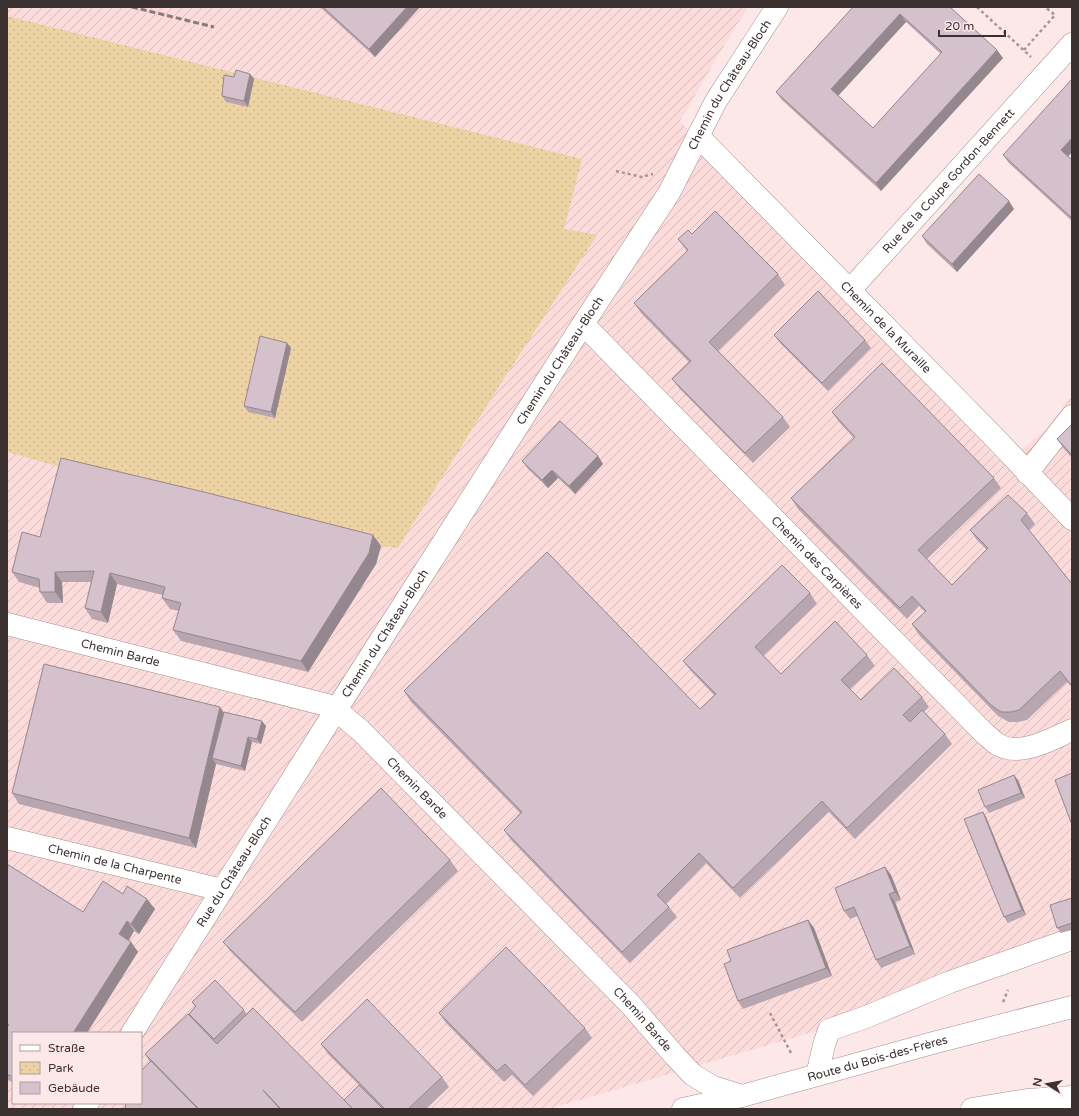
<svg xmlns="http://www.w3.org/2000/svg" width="1079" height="1116" viewBox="0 0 1079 1116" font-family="'Varela Round',sans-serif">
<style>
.industrial{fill:url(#industrial-furrows);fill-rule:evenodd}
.park{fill:url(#park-dots)}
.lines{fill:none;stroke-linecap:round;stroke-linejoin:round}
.minor-casing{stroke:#a68f8f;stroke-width:23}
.path{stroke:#a59696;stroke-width:2.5;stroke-dasharray:3 3;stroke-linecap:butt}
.minor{stroke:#fff;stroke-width:22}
.rail{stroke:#897b7b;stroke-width:3;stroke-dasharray:6 3;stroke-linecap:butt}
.wall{fill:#b7a6af;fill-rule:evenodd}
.shaded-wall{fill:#95878e}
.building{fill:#d5c1cb;stroke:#95878e;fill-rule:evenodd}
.labels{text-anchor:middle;stroke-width:3;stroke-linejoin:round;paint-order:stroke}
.street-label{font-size:12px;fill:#3b3131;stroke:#fce8e8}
</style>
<defs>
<pattern id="industrial-furrows" width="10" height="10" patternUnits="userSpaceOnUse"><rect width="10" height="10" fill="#fcdbdb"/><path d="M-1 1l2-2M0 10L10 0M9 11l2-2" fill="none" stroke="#d9bcbc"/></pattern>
<pattern id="park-dots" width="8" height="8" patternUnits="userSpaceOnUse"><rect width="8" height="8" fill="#edd3a4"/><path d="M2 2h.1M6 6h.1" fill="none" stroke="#ccb68e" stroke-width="1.8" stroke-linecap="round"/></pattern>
</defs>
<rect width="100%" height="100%" fill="#fce8e8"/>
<path class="industrial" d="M7 7H748L721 51 680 121 1004 465 1047 428 1072 396V950L943 994 549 1109H7ZM13 1033H141V1103H13Z"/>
<path class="park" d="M7 16 582 159 564 229 597 235 494 394 398 548 381 546 68 469 7 452Z"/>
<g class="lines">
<g class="minor-casing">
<g id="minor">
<path id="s1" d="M698 136 993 436 1072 519"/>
<path id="s2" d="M850 290 1072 44"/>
<path id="s3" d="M583 324 985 734C989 737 993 741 997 744 1020 758 1051 739 1072 730"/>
<path d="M1027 473 1072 416"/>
<path id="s4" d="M7 624 327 705 336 710 361 731 630 1004 675 1056 693 1075 713 1087 742 1096"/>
<path id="s5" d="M7 838 222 890"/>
<path id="s6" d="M132 1033 336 710 583 324 669 193 716 101 777 7"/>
<path d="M817 1075 824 1045 829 1030 866 1017 950 982 1072 939"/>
<path d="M84 1109 88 1103"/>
<path id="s7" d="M683 1109 742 1096 929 1044 1072 1007"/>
<path d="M972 1109 1027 1100 1072 1097"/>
</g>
</g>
<path class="path" d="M977 7 1031 57
M1024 50 1055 15 1045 7
M616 171 642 177 653 174
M1003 1002 1008 990
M770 1013 791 1053"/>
<use href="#minor" class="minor"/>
<path class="rail" d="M132 7 214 27"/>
</g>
<path class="wall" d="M320 7H420L375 57Z
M853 7H950L1003 58 881 191 782 100 776 92ZM906 22 941 54 873 128 838 96Z
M250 74 254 79 248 107 226 102 222 96 234 77Z
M1003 155 1068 156 1072 160V221L1009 163Z
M1014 209 957 272 927 244 922 236Z
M692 234 778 274 785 285 718 351 783 417 790 427 753 463 680 389 672 379 689 362 641 313 634 303 687 251 678 239Z
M774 335 865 340 871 348 828 391 780 343Z
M291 348 275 418 248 412 244 406Z
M832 412 994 478 1001 488 927 559 952 585 987 550 977 540 970 530 1027 513 1035 524 1029 530 1072 584V687L1067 682 1027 720 1018 722H1009L998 716 919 635 912 624 925 612 919 606 907 619 798 509 791 498 854 438 839 422Z
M1072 424V458L1064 449 1057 439Z
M598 456 603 464 575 494 558 478 548 488 528 469 522 461Z
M40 537 381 546 376 564 308 672 181 641 173 630 179 611 170 609 162 598 163 595 117 584 108 623 92 619 85 608 91 582H62L63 603H47L40 592V588L19 582 12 572Z
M810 593 817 604 763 656 781 674 867 655 875 666 850 689 861 700 922 697 929 707 924 712 945 734 952 744 855 839 829 812 740 898 706 863 666 904 669 907 677 917 630 963 511 840 504 830 520 813 411 702 404 691 700 709 714 695 691 671 683 661Z
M224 712 266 726 261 744 252 742 245 771 216 764 196 848 19 804 12 793Z
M1018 780 1025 798 989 813 985 807Z
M983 812 986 817 1026 915 1008 923 1004 917Z
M450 860 458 871 302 1022 231 952 223 942Z
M7 864 83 912 123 894 155 909 139 934 134 931 129 940 131 942 138 952 13 1033V1083L7 1079Z
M885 867 891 875 901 900 895 902 915 954 881 968 876 960 858 916 850 919 844 911Z
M1072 898V930L1061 933 1057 928Z
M808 920 814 928 832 976 743 1009 738 1001 731 961Z
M192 1002 244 1010 247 1015 344 1100 359 1085 328 1054 321 1044 442 1077 449 1087 426 1109H125L150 1062 145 1054 192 1018 189 1014 195 1007Z
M439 1013 585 1028 592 1038 533 1096 512 1075 504 1082 446 1023Z"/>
<path class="shaded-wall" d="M407 7H420L375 57 369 49Z
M900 14 906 22 837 97 831 89Z
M997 50 1003 58 881 191 876 183Z
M250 74 254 79 248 107 244 101Z
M1072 138V152L1067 158 1061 150Z
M1009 201 1014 209 957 272 952 264Z
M287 343 291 348 275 418 271 412Z
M598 456 603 464 575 494 569 486Z
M552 470 558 478 548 488 542 480Z
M373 535 381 546 376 564 308 672 301 661Z
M55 572 62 582 63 603 55 592Z
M110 573 117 584 108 623 101 612Z
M220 707 227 717 212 758 216 764 196 848 189 838Z
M262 721 266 726 261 744 257 739Z
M248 737 252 742 245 771 241 766Z
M1014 775 1018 780 1025 798 1021 793Z
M983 812 986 817 1026 915 1022 910Z
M885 867 891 875 901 900 895 892Z
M889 894 895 902 915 954 910 946Z
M147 899 155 909 139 934 131 924Z
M808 920 814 928 832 976 826 968Z
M127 921 134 931 126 944 119 934Z
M131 942 138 952 87 1033H73Z"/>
<path class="building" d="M323 7H407L369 49Z
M853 7H950L997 50 876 183 776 92ZM900 14 942 52 873 128 831 89Z
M236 70 250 74 244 101 222 96 224 75 234 77Z
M1072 79V138L1061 150 1072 160V218L1003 155Z
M979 174 1009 201 952 264 922 236Z
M715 211 778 274 709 342 783 417 745 453 672 379 691 361 634 303 688 250 678 239 688 230 692 234Z
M818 291 865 340 822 383 774 335Z
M260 336 287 343 271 412 244 406Z
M882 363 994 478 918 550 952 585 988 548 970 530 1008 495 1027 513 1021 520 1072 584V686L1060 671 1019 710 1011 712H1001L991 705 912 624 926 611 912 596 900 608 791 498 855 437 832 412Z
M560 421 598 456 569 486 552 470 542 480 522 461Z
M1072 424V455L1057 439Z
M61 458 208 493 373 535 369 553 301 661 173 630 181 603 162 598 165 587 110 573 101 612 85 608 94 571 55 572V592H40L39 579 12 572 22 532 40 537Z
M547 552 700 709 716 694 683 661 782 565 810 593 755 647 781 674 835 621 867 655 841 680 861 700 894 668 922 697 903 715 910 722 922 710 945 734 847 828 822 801 733 888 699 853 657 895 669 907 622 952 504 830 522 812 404 691Z
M44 664 220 707 189 838 12 793Z
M224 712 262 721 257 739 248 737 241 766 212 758Z
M1072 773V825L1055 780Z
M1014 775 1021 793 985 807 978 790Z
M381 788 450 860 295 1012 223 942Z
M983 812 1022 910 1004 917 964 819Z
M7 864 83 912 103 881 123 894 127 886 147 899 131 924 127 921 119 934 131 942 73 1033H13V1077L7 1074V1027L9 1025 7 1024Z
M885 867 895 892 889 894 910 946 876 960 854 907 844 911 835 888Z
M1072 898V923L1057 928 1050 905Z
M808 920 826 968 738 1001 724 964 731 961 727 950Z
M506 947 585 1028 525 1085 505 1064 497 1071 439 1013Z
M215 980 244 1010 214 1039 189 1014 196 1006 192 1002Z
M367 999 442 1077 408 1109H385L321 1044Z
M253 1008 353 1109H281L263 1090 280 1109H199L145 1054 188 1014 217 1044Z
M151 1061 198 1109H125L126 1103H141V1071Z
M359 1085 383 1109H353L344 1100Z"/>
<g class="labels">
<g class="street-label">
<text dy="4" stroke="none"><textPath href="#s6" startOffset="1121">Chemin du Château-Bloch</textPath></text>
<text dy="4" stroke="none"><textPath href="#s2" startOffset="147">Rue de la Coupe Gordon-Bennett</textPath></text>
<text dy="4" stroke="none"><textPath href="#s1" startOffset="268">Chemin de la Muraille</textPath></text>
<text dy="4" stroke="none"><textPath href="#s6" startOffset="797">Chemin du Château-Bloch</textPath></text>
<text dy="4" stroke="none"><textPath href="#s3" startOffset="334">Chemin des Carpières</textPath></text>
<text dy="4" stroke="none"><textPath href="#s6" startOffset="473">Chemin du Château-Bloch</textPath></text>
<text dy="4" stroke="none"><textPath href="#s4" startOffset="117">Chemin Barde</textPath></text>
<text dy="4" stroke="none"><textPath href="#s4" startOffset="453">Chemin Barde</textPath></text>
<text dy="4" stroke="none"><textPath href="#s5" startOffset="111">Chemin de la Charpente</textPath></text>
<text dy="4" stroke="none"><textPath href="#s6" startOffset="191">Rue du Château-Bloch</textPath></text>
<text dy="4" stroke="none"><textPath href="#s4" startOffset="776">Chemin Barde</textPath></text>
<text dy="4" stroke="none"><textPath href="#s7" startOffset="201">Route du Bois-des-Frères</textPath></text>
</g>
</g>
<rect width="1079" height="1116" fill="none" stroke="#3b3131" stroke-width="16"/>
<rect x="12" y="1032" width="130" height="72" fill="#fce8e8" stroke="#af9f9f"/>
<rect x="20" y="1045" width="20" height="6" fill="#ffffff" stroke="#af9f9f"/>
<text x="48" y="1052" font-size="12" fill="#3b3131">Straße</text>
<rect x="20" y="1062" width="20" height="12" fill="url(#park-dots)" stroke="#af9f9f"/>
<text x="48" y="1072" font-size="12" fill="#3b3131">Park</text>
<rect x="20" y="1082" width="20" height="12" fill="#d5c1cb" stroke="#af9f9f"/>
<text x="48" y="1092" font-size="12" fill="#3b3131">Gebäude</text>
<g transform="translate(1047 1084) rotate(281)" stroke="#fce8e8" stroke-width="3" paint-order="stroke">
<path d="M0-3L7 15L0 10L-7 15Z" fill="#3b3131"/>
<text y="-6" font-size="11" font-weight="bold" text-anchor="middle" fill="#3b3131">N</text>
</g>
<path d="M939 30v6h66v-6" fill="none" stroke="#3b3131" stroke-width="2"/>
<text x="945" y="30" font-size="12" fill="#3b3131" stroke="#fce8e8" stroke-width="3" paint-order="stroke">20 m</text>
</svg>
